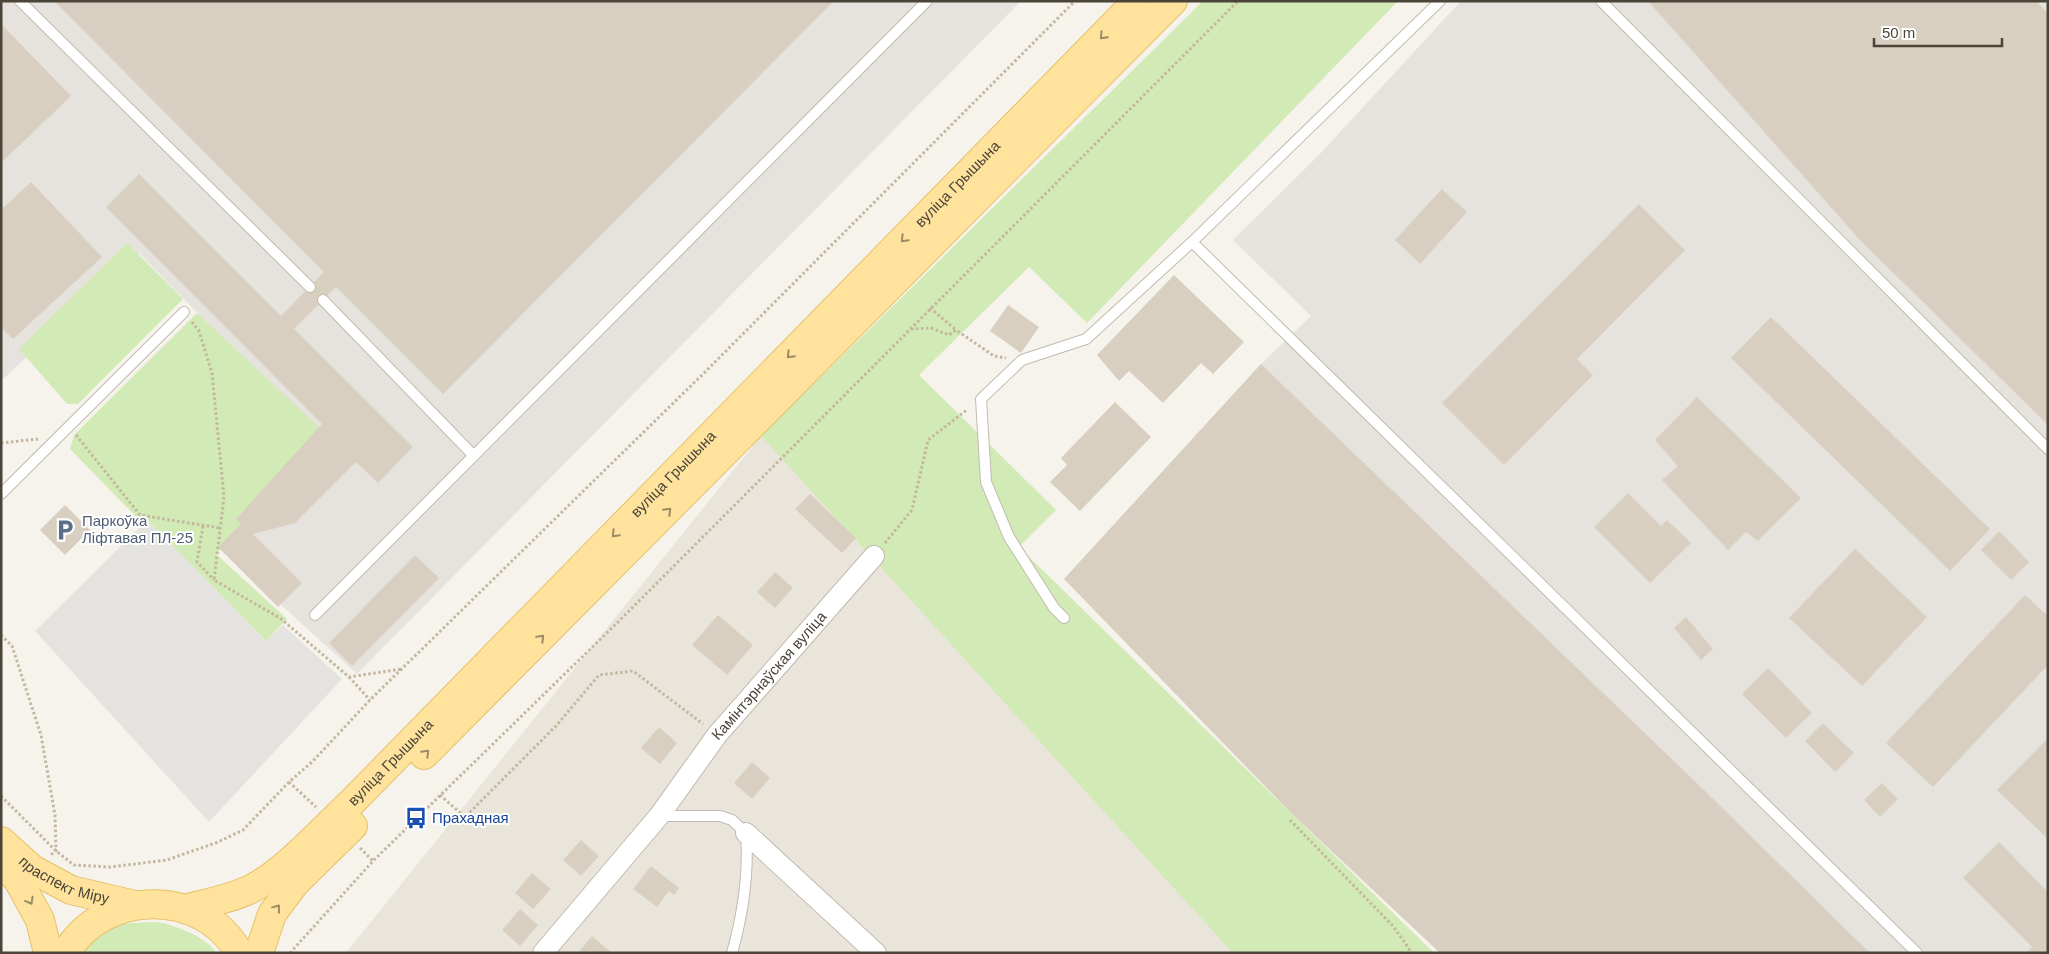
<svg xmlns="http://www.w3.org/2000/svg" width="2049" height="954" viewBox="0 0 2049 954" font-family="Helvetica,sans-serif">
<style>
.residential{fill:#eae5da}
.industrial{fill:#e6e2dd}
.green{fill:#d2eab5}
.parking{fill:#e5e3e0}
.building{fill:#d8cfc1}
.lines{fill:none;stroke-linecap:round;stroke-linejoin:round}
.service-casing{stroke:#c2bbae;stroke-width:12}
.minor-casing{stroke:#c2bbae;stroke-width:22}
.primary-casing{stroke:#e6c16a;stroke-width:30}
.path{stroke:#c4b79f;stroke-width:3;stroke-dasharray:2.5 2.5;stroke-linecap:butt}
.service{stroke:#fff;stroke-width:10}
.minor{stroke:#fff;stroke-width:20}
.primary{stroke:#ffe39c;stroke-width:28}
.oneway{stroke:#9c8c66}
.labels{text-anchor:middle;stroke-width:4;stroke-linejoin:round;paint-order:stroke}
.street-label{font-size:15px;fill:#4b4439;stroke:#fff}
.service-label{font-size:15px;fill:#4e5e75;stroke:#fff;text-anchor:start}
.transit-label{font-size:15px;fill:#164399;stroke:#fff;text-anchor:start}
</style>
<rect width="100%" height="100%" fill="#f6f3ec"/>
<path class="residential" d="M761 436 844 523 1234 953H346Z"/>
<path class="industrial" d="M1 1H1021L357 674 196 527 308 426 139 253 1 381Z
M1461 1H2048V953H1449L1064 579 1261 364 1311 316 1233 240 1319 155Z"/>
<path class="green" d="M1203 1H1398L1087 323 1029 267 919 375 1056 510 1019 547 1434 953H1233L761 436Z
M127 243 183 299 78 404H67L19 349Z
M197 313 327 435 216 554 287 619 266 641 147 520 143 524 70 449 74 435Z
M131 923C141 923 153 921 162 923 179 927 208 938 216 953H75L105 927Z"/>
<path class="parking" d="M147 520 266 641 283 625 342 679 209 822 35 631Z"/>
<path class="building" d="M54 1H834L443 394 336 287 294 329 413 447 378 483 356 462 295 523 253 534 302 583 278 607 218 547 241 524 236 519 322 424 106 207 139 174 281 316 324 272Z
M1648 1H2036L2048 13V425L1860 240Z
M1 24 71 96 1 163Z
M31 182 102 257 13 339 1 327V210Z
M1442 189 1467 212 1420 264 1395 240Z
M1639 204 1685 250 1577 359 1593 375 1504 465 1442 403Z
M1174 275 1244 342 1213 374 1201 363 1163 403 1129 371 1119 381 1097 355Z
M1008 305 1039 327 1021 353 990 331Z
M1771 317 1990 529 1950 571 1731 358Z
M1261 364 1706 792 1870 953H1440L1291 813 1064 579Z
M1697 397 1801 498 1758 541 1746 532 1728 550 1662 480 1678 466 1655 440Z
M1115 402 1151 437 1080 511 1050 482 1067 465 1061 458Z
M1628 493 1661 526 1667 520 1691 543 1650 583 1594 527Z
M810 494 856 538 842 553 795 509Z
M65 505 90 530 65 555 40 530Z
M1999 531 2029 562 2011 580 1981 550Z
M1855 549 1927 617 1862 686 1789 618Z
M415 555 439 578 352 666 329 643Z
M775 572 793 588 775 608 757 592Z
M2025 595 2048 616V665L1933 787 1886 743Z
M718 615 753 645 727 675 692 645Z
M1686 617 1713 649 1701 660 1674 628Z
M1768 668 1812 713 1786 738 1742 694Z
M1823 723 1854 753 1835 772 1805 741Z
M659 727 677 743 660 764 641 748Z
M2048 738V839L1997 790Z
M752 762 770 778 752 799 734 783Z
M1882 783 1898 799 1880 817 1864 800Z
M581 840 599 856 581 876 563 860Z
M1999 842 2048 892V953H2026L2032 947 1963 878Z
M651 866 679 888 674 895 669 891 657 907 633 889Z
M532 873 551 889 533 909 515 893Z
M520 909 538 925 520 946 502 930Z
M592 936 612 953H578Z"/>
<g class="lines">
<g class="service-casing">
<path id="service" d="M20 1 310 287
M1601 1 2048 449
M1192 242 1917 953
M323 300 474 456
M1 494 184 312
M315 615 927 1
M1064 618 1054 608 1009 537 986 482 981 399 1022 360 1086 339 1192 242 1440 1
M659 816H720L732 820 746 833C749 873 743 914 732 953"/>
</g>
<g class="minor-casing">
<g id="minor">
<path d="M746 833 876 953"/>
<path id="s1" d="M543 953 659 816 717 735 874 556"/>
</g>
</g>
<g class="primary-casing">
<g id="primary">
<path d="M424 755 1173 1"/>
<path id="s2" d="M1 841 32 869 71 890 135 905"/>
<path d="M1 862 18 880 40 920 48 953"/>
<path id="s3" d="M185 909C207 903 230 899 251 889 285 872 323 829 352 802L1137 1"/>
<path d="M66 953C103 889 203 887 239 953"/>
<path d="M259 953 272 914 295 883 353 826"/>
</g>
</g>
<path class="path" d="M930 308 956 330
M192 322 199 331 212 373 224 497 214 580 280 618 349 677 402 669
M911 329 931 328 949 335 956 330 994 356 1006 358
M76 435 140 515 220 528
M1 443 38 439
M203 526 197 562 214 580
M885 543 912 510 928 440 968 409
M1 635 12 646 41 735 55 815 56 851 50 855
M349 677 370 700
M289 782 316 807
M440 795 465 817 556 726 599 675 633 671 703 724
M1 796 56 851 74 865 110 867 167 860 218 842 243 830 289 782 312 762 370 700 706 371 1075 1
M1290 820 1393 926 1412 953
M360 848 373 861
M290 953 373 861 619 621 1238 1"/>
<use href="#service" class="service"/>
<use href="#minor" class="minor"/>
<use href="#primary" class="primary"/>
</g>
<defs><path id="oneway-chevron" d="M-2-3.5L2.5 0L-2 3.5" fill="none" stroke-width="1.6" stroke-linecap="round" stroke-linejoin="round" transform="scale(1.25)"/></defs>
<g class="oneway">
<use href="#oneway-chevron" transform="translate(1103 36) rotate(134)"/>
<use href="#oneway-chevron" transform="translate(904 239) rotate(134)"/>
<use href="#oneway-chevron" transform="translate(790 355) rotate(134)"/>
<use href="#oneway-chevron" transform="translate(668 511) rotate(-45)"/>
<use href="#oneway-chevron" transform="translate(615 534) rotate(134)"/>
<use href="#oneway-chevron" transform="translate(541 638) rotate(-45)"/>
<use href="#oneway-chevron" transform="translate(426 753) rotate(-45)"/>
<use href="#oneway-chevron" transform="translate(30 901) rotate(61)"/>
<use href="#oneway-chevron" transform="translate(277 908) rotate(-53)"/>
</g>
<defs>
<g id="parking-bare" transform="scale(1.725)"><path d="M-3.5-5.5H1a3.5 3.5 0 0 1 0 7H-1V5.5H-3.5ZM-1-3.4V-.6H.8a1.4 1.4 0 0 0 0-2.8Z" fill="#5c6f8a" stroke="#fff" stroke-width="2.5" paint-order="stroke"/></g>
<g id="bus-bare" transform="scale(1.725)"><path d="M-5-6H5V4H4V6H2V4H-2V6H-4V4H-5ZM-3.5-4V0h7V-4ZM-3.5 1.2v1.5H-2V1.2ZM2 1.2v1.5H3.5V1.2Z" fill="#1a4fb4" stroke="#fff" stroke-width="2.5" paint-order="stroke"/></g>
</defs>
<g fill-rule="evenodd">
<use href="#parking-bare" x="65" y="530"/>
<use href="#bus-bare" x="416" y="818"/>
</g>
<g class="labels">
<g class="street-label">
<text dy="5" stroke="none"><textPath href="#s3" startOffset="1068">вуліца Грышына</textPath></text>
<text dy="5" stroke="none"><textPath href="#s3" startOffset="662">вуліца Грышына</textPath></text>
<text dy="5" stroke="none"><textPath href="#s1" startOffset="358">Камінтэрнаўская вуліца</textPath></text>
<text dy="5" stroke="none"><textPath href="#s3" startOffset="258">вуліца Грышына</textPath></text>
<text dy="5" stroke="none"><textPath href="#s2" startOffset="76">праспект Міру</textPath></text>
</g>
<g class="service-label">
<text x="82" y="526">Паркоўка<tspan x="82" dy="17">Ліфтавая ПЛ-25</tspan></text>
</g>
<g class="transit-label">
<text x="432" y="823">Прахадная</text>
</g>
</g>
<rect width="2049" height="954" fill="none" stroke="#4b4439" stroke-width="5"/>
<path d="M1874 38v8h128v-8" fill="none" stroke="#4b4439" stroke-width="2.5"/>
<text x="1882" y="38" font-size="15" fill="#4b4439" stroke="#ffffff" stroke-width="4" paint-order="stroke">50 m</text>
</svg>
